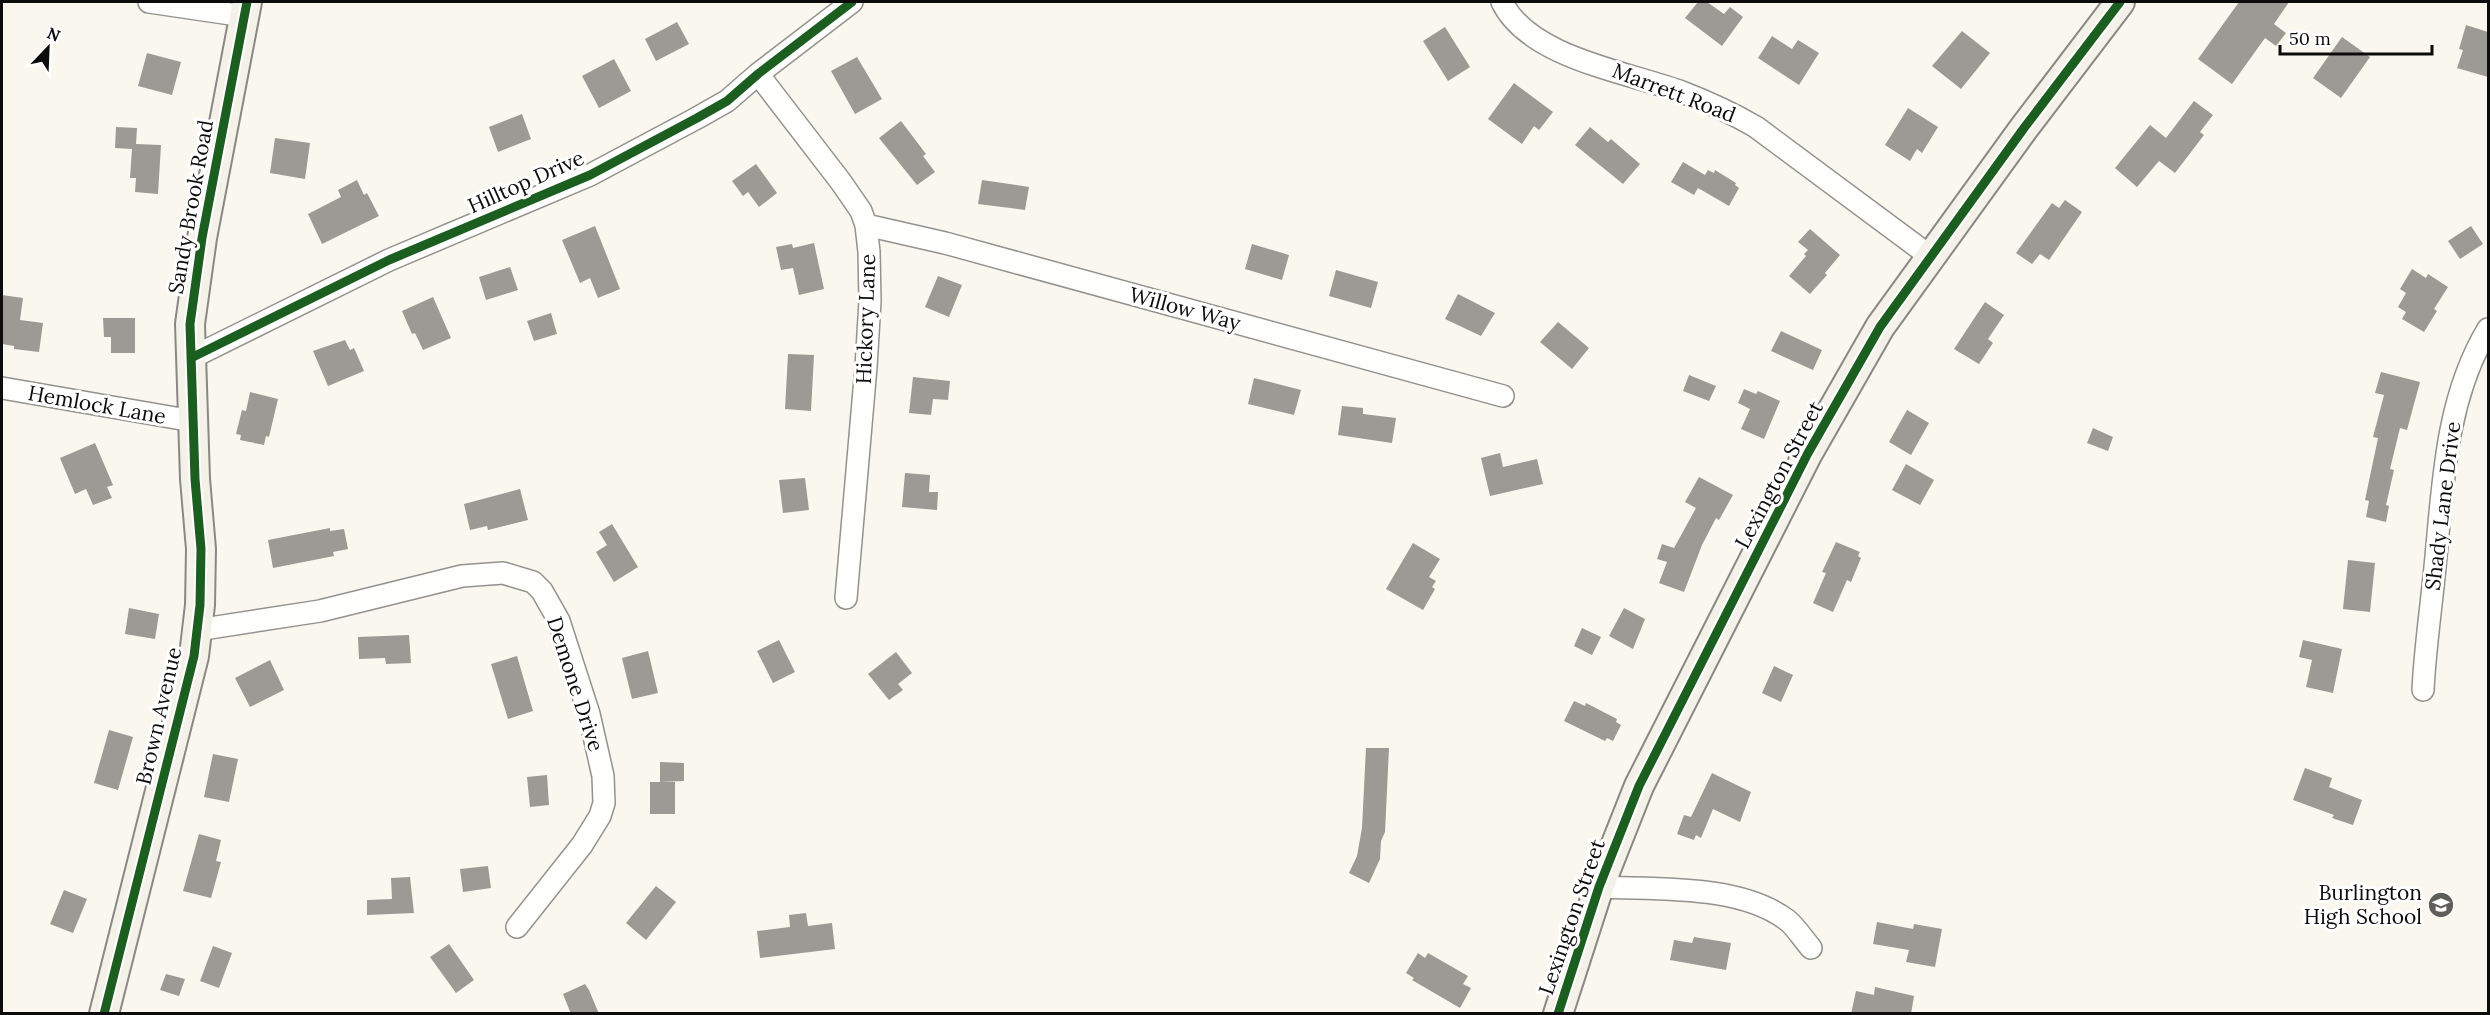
<svg xmlns="http://www.w3.org/2000/svg" width="2490" height="1015" viewBox="0 0 2490 1015" font-family="Lora,serif">
<style>
.building{fill:#9c9a95}
.lines{fill:none;stroke-linecap:round;stroke-linejoin:round}
.street-casing{stroke:#93928e;stroke-width:24}
.secondary-casing{stroke:#8a8885;stroke-width:32}
.street{stroke:#fefefd;stroke-width:21}
.secondary{stroke:#f4f1e8;stroke-width:28}
.cycleway-casing{stroke:#fff;stroke-width:13}
.cycleway{stroke:#1b5e20;stroke-width:9}
.labels{text-anchor:middle;stroke-width:6;stroke-linejoin:round;paint-order:stroke}
.street-label{font-size:21px;fill:#0c0c0c;stroke:#fff}
.poi-label{font-size:21px;fill:#0c0c0c;stroke:#fff;text-anchor:end}
</style>
<rect width="100%" height="100%" fill="#faf7ef"/>
<path class="building" d="M1698 2H1707L1724 14 1730 7 1743 17 1722 46 1685 18Z
M2239 2H2289L2274 24 2286 33 2276 46 2265 38 2232 84 2198 59Z
M677 22 689 44 656 61 645 39Z
M2466 25 2488 32V77L2457 68 2463 50 2459 49Z
M1445 27 1470 67 1448 81 1423 41Z
M1962 31 1990 53 1961 89 1932 66Z
M1772 36 1792 49 1798 40 1819 53 1799 85 1758 58Z
M2342 37 2370 57 2341 98 2313 78Z
M147 53 181 62 172 95 138 86Z
M857 57 882 99 855 114 831 71Z
M614 59 631 91 599 108 582 76Z
M1514 83 1553 112 1539 130 1534 126 1522 144 1488 119Z
M2194 101 2213 115 2200 132 2204 135 2175 173 2159 161 2137 187 2115 168 2150 125 2166 138Z
M1908 108 1938 127 1922 153 1917 149 1910 161 1885 145Z
M522 114 531 139 498 152 489 127Z
M901 121 926 154 923 156 935 172 917 185 879 138Z
M116 127 137 128 136 144 161 145 158 194 135 192 136 178H130L132 149 115 148Z
M1590 127 1608 142 1611 139 1640 164 1623 184 1575 145Z
M275 138 310 143 305 179 270 173Z
M1683 162 1705 175 1708 170 1714 173 1715 170 1736 183 1735 185 1739 188 1729 206 1698 188 1694 195 1671 182Z
M756 164 777 193 759 207 748 192 743 196 732 181Z
M357 180 364 195 367 193 379 216 322 244 308 214 341 197 338 190Z
M982 180 1029 187 1025 210 978 204Z
M2065 200 2082 212 2049 260 2040 254 2032 264 2016 253 2052 203 2059 208Z
M595 226 620 289 598 298 590 278 580 283 562 240Z
M2471 226 2483 244 2460 259 2448 241Z
M1810 229 1840 255 1825 273 1827 275 1810 294 1789 276 1806 256 1804 254 1808 250 1798 242Z
M814 243 824 289 799 295 793 268 781 270 776 247 792 244 793 248Z
M1252 244 1289 255 1282 280 1245 269Z
M510 267 518 290 486 300 479 277Z
M2412 269 2426 278 2428 274 2448 287 2434 309 2437 311 2424 332 2402 319 2406 312 2398 307 2406 293 2400 289Z
M1336 270 1378 282 1371 308 1329 296Z
M938 276 962 285 949 317 925 307Z
M1458 294 1495 313 1481 336 1445 319Z
M2 295 23 298 20 320 43 323 39 352 14 349V346L2 344Z
M433 297 451 338 423 350 415 333 412 334 402 311Z
M1985 302 2004 315 1988 339 1993 343 1979 364 1954 349Z
M551 313 557 334 534 341 527 321Z
M103 318H135V353H111V337H104Z
M1558 322 1589 348 1572 369 1540 342Z
M1781 331 1822 350 1813 370 1771 351Z
M345 340 350 350 354 348 364 371 328 386 313 351Z
M788 354 814 355 811 411 785 409Z
M2381 372 2420 382 2407 430 2400 428 2390 469 2394 470 2386 505 2389 506 2386 522 2366 517 2369 501 2365 500 2378 438 2373 437 2384 395 2375 393Z
M1689 375 1716 386 1709 401 1683 391Z
M913 377 950 381 948 400 933 399 931 415 909 413Z
M1254 378 1301 390 1294 415 1248 404Z
M1744 389 1756 394 1758 391 1780 401 1764 439 1741 429 1750 409 1738 403Z
M250 392 278 399 269 437 266 436 264 445 240 440 241 435 236 434 242 410 246 411Z
M1342 406 1363 408V414L1396 418 1392 443 1338 435Z
M1907 410 1929 423 1911 455 1889 442Z
M2093 428 2113 437 2108 451 2087 443Z
M95 443 113 485 107 487 112 498 93 505 86 489 75 494 60 458Z
M1500 453 1503 467 1537 459 1543 484 1490 496 1481 458Z
M1906 464 1934 480 1920 505 1892 490Z
M905 473 930 475 929 492H938L937 510 902 507Z
M1699 477 1733 495 1719 520 1716 518 1702 545 1684 592 1659 583 1667 562 1657 559 1662 544 1674 548 1696 508 1685 502Z
M805 478 809 510 783 513 779 480Z
M520 489 528 520 488 530 487 526 470 530 464 504Z
M612 524 638 567 614 582 596 552 607 545 599 532Z
M330 528V531L344 529 348 549 333 552 334 556 273 568 268 540Z
M1836 542 1860 552 1858 556 1861 558 1851 582 1847 580 1833 612 1813 603 1826 573 1822 572Z
M1413 543 1440 559 1429 577 1436 581 1432 587 1435 589 1423 610 1386 589Z
M2348 560 2375 563 2370 612 2343 609Z
M129 608 159 614 155 639 125 634Z
M1624 608 1645 619 1633 649 1609 636Z
M1582 628 1601 637 1592 655 1574 646Z
M409 635 411 663 386 664 385 658 359 659 358 637Z
M779 640 795 672 773 683 757 651Z
M2303 640 2342 649 2333 693 2306 687 2312 660 2299 657Z
M648 651 658 693 632 699 622 658Z
M896 652 912 673 898 684 903 690 889 700 868 674Z
M517 656 533 711 508 719 491 664Z
M270 660 284 690 250 707 235 678Z
M1774 666 1793 675 1781 702 1762 693Z
M1574 701 1585 706 1586 703 1617 719 1616 722 1621 725 1613 741 1607 738 1605 741 1564 721Z
M109 730 133 737 118 790 94 783Z
M1366 748H1389L1385 832 1381 841 1380 859 1369 883 1349 873 1357 856 1362 828Z
M213 754 238 759 229 802 204 797Z
M660 762 684 763V781L660 782Z
M2305 768 2332 778 2329 787 2362 800 2353 825 2332 818 2334 815 2293 800Z
M1712 773 1751 792 1740 822 1713 809 1701 838 1696 835 1694 840 1677 834 1684 815 1691 817Z
M547 775 549 805 530 807 527 777Z
M650 782H675V814H650Z
M199 834 221 840 216 861 221 862 211 898 183 891Z
M488 866 491 888 463 892 460 869Z
M410 877 414 913 367 915V900L392 899 391 878Z
M656 886 676 902 646 940 626 923Z
M64 890 87 899 73 933 50 924Z
M806 913 808 926 832 923 835 949 760 958 757 931 790 927 789 915Z
M1877 922 1913 929 1914 924 1942 929 1935 967 1906 962 1909 950 1873 944Z
M1694 937 1731 943 1726 970 1670 960 1674 940 1692 943Z
M449 944 474 980 456 993 430 957Z
M213 946 232 953 219 988 200 981Z
M1418 953 1425 958 1428 953 1468 976 1463 984 1471 988 1460 1008 1412 980 1414 978 1406 973Z
M166 974 185 979 179 996 160 990Z
M585 984 589 990 599 1014H571L563 994Z
M1875 987 1914 996 1911 1014H1851L1856 991 1874 995Z"/>
<g class="lines">
<g class="street-casing">
<path id="street" d="M149 2 244 16
M1502 2C1529 58 1628 72 1682 92 1708 102 1732 113 1756 127L1931 257
M758 74 841 182 861 211 866 225 869 252 870 301 866 367 846 598
M866 225 945 243 1503 396
M191 358 389 260 590 175 697 118 727 101 758 74 852 2
M2 388 193 421
M197 630 320 611 462 576 503 573 533 582 542 591 559 621 589 714 603 776 604 803 600 816 582 845 517 927
M2423 690C2425 649 2431 609 2435 567 2443 486 2445 400 2488 329
M1599 887C1657 890 1739 884 1787 920 1796 927 1803 939 1811 948"/>
</g>
<g class="secondary-casing">
<path id="secondary" d="M104 1014 194 656 200 605 201 549 195 479 190 324 202 238 247 2
M1558 1014 1599 887 1639 786 1808 453 1880 327 2024 128 2120 2"/>
</g>
<use href="#street" class="street"/>
<use href="#secondary" class="secondary"/>
<g class="cycleway-casing">
<path id="cycleway" d="M191 358 389 260 590 175 697 118 727 101 758 74 852 2
M104 1014 194 656 200 605 201 549 195 479 190 324 202 238 247 2
M1558 1014 1599 887 1639 786 1808 453 1880 327 2024 128 2120 2"/>
</g>
<use href="#cycleway" class="cycleway"/>
</g>
<defs>
<g id="school-disc" transform="scale(1.35)"><circle r="9.5" fill="#5f5e5b" stroke="#fff"/><path d="M0-5L7-2L0 1L-7-2ZM-4 1L0 2.5L4 1V4Q0 6-4 4Z" fill="#fff"/></g>
</defs>
<g fill-rule="evenodd">
<use href="#school-disc" x="2441" y="905"/>
</g>
<g class="labels">
<g class="street-label">
<text transform="translate(1674 93) rotate(21)" y="7">Marrett Road</text>
<text transform="translate(526 182) rotate(-24)" y="7">Hilltop Drive</text>
<text transform="translate(191 207) rotate(-80)" y="7">Sandy Brook Road</text>
<text transform="translate(1185 309) rotate(15)" y="7">Willow Way</text>
<text transform="translate(866 319) rotate(-88)" y="7">Hickory Lane</text>
<text transform="translate(97 405) rotate(10)" y="7">Hemlock Lane</text>
<text transform="translate(1779 475) rotate(-62)" y="7">Lexington Street</text>
<text transform="translate(2443 506) rotate(-83)" y="7">Shady Lane Drive</text>
<text transform="translate(575 684) rotate(72)" y="7">Demone Drive</text>
<text transform="translate(159 716) rotate(-77)" y="7">Brown Avenue</text>
<text transform="translate(1572 917) rotate(-71)" y="7">Lexington Street</text>
</g>
<g class="poi-label">
<text x="2422" y="900">Burlington<tspan x="2422" dy="24">High School</tspan></text>
</g>
</g>
<rect width="2490" height="1015" fill="none" stroke="#0c0c0c" stroke-width="6"/>
<g transform="translate(48 48) rotate(23)" stroke="#ffffff" stroke-width="4.5" paint-order="stroke">
<path d="M0-4.5L10 22L0 15L-10 22Z" fill="#0c0c0c"/>
<text y="-9" font-size="16" font-weight="bold" text-anchor="middle" fill="#0c0c0c">N</text>
</g>
<path d="M2280 45v9h152v-9" fill="none" stroke="#0c0c0c" stroke-width="3"/>
<text x="2289" y="45" font-size="18" fill="#0c0c0c" stroke="#ffffff" stroke-width="4.5" paint-order="stroke">50 m</text>
</svg>
